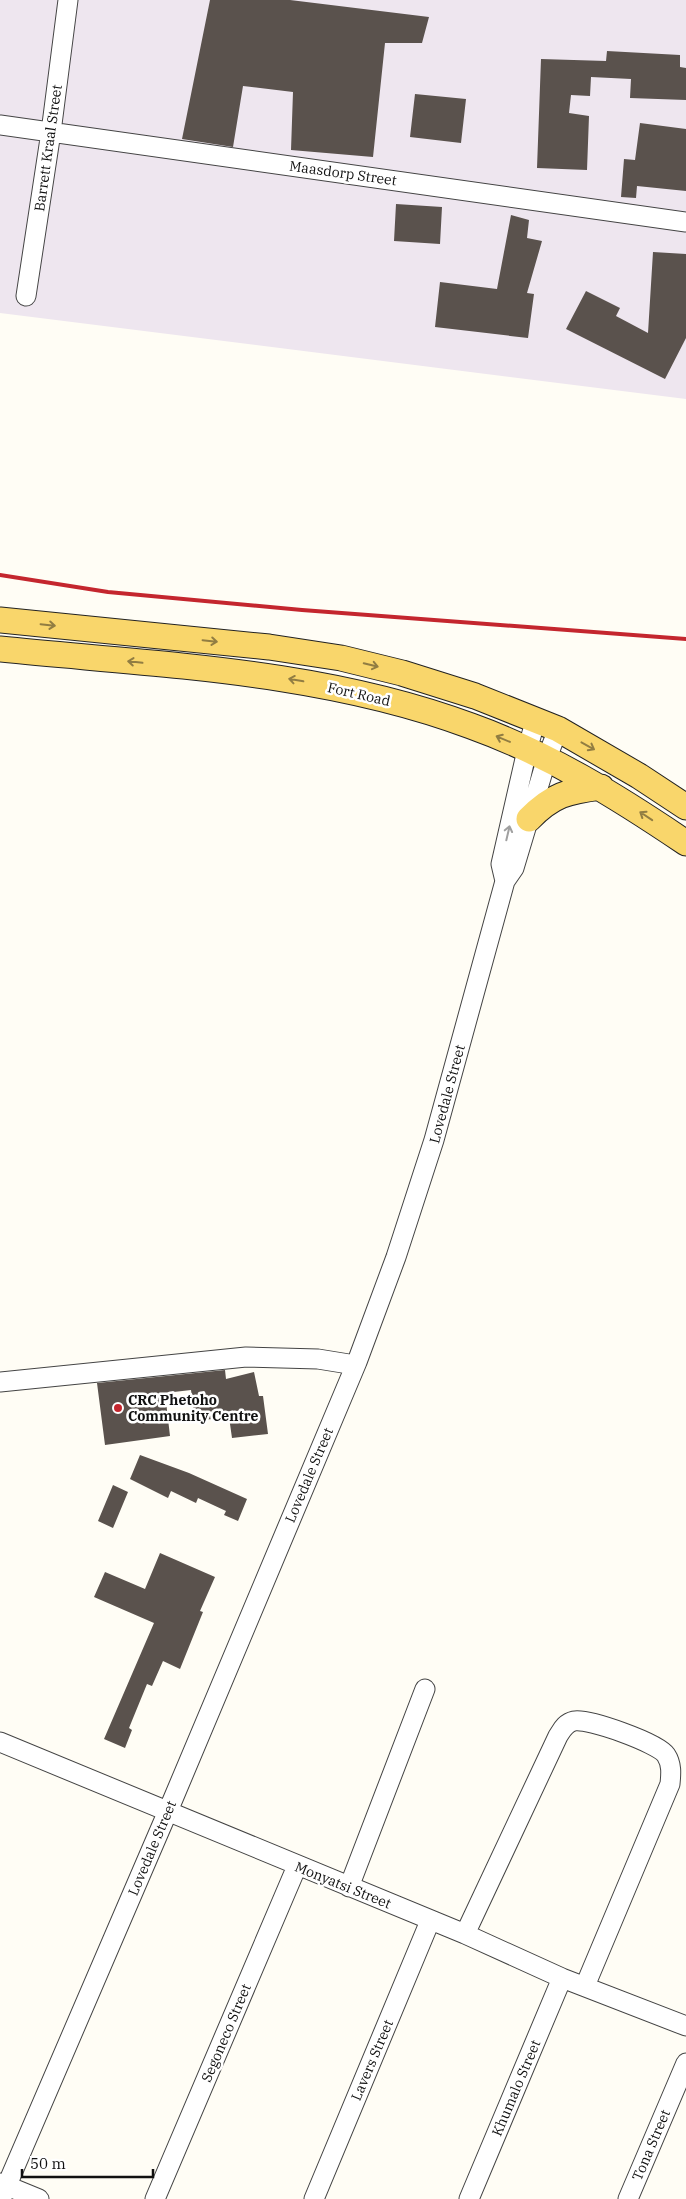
<svg xmlns="http://www.w3.org/2000/svg" width="686" height="2199" viewBox="0 0 686 2199" font-family="'IBM Plex Serif',serif">
<style>
.industrial{fill:#eee6ef}
.building{fill:#5a524d}
.lines{fill:none;stroke-linecap:round;stroke-linejoin:round}
.minor-casing{stroke:#444;stroke-width:21}
.major-casing{stroke:#222;stroke-width:27}
.minor{stroke:#fff;stroke-width:19}
.major{stroke:#f9d66b;stroke-width:25}
.rail{stroke:#c4262e;stroke-width:4}
.oneway{stroke:#917d42}
.oneway2{stroke:#a0a0a0}
.poi-dot{fill:#c4262e;stroke:#fff;stroke-width:2}
.labels{text-anchor:middle;stroke-width:5;stroke-linejoin:round;paint-order:stroke}
.street-label{font-size:14px;fill:#111;stroke:#fff}
.poi-label{font-size:14px;font-weight:bold;fill:#111;stroke:#fff;text-anchor:start}
</style>
<rect width="100%" height="100%" fill="#fffdf5"/>
<path class="industrial" d="M0 0H686V399L0 313Z"/>
<path class="building" d="M210 0H290L429 17 422 43H385L373 157 291 150 293 92 243 86 233 147 182 139Z
M607 51 680 55V67L686 68V100L630 98 631 79 591 77 590 96 571 95 569 113 589 116 587 170 537 168 541 59 606 61Z
M415 94 466 99 461 143 410 137Z
M640 123 686 129V191L637 186 636 198 621 197 624 159 635 160Z
M396 204 442 207 440 244 394 241Z
M511 215 529 220 527 238 542 241 527 293 534 294 528 338 435 327 440 282 497 289Z
M653 252 686 254V338L665 379 566 329 586 291 620 308 616 316 648 333Z
M225 1370 226 1379 254 1372 259 1396H263L268 1434 232 1438 229 1417 195 1421 191 1390 165 1393 170 1436 105 1445 97 1383Z
M140 1455 189 1473 247 1499 238 1521 224 1515 226 1511 198 1498 196 1503 171 1491 168 1498 130 1479Z
M113 1485 128 1492 113 1528 98 1521Z
M160 1553 215 1577 200 1611 203 1612 180 1669 163 1661 152 1686 147 1684 129 1728 132 1730 125 1748 104 1739 154 1623 94 1597 105 1572 145 1589Z"/>
<g class="lines">
<g class="minor-casing">
<path id="minor" d="M0 125 686 222
M26 296 51 132 68 0
M505 881 501 864 527 750 536 719
M0 1382 246 1357 318 1359 355 1365
M0 1742 465 1934 562 1978 686 2026
M349 1887 425 1689
M465 1934 558 1736C562 1730 565 1723 574 1721 588 1718 658 1743 666 1755 672 1764 671 1774 670 1784L585 1986
M0 2183 39 2199
M1 2199 168 1811 357 1362 396 1257 434 1140 505 881 514 868 547 758 558 729
M155 2199 297 1866
M314 2199 430 1921
M469 2199 562 1978
M628 2199 686 2063"/>
</g>
<g class="major-casing">
<path id="major" d="M0 620 269 647 341 658 402 673 475 696 558 729 639 776 686 807
M0 649C158 665 321 670 471 726 549 754 618 797 686 843
M529 819C552 795 568 791 601 787"/>
</g>
<use href="#minor" class="minor"/>
<use href="#major" class="major"/>
<path class="rail" d="M0 575 108 592 302 610 686 639"/>
</g>
<defs><path id="oneway-shaft" d="M-6 0H5M1.5-3L5.5 0L1.5 3" fill="none" stroke-width="1.6" stroke-linecap="round" stroke-linejoin="round" transform="scale(1.25)"/></defs>
<g class="oneway">
<use href="#oneway-shaft" transform="translate(48 625) rotate(6)"/>
<use href="#oneway-shaft" transform="translate(210 641) rotate(6)"/>
<use href="#oneway-shaft" transform="translate(135 662) rotate(-174)"/>
<use href="#oneway-shaft" transform="translate(371 665) rotate(14)"/>
<use href="#oneway-shaft" transform="translate(296 680) rotate(-170)"/>
<use href="#oneway-shaft" transform="translate(503 739) rotate(-157)"/>
<use href="#oneway-shaft" transform="translate(588 746) rotate(29)"/>
<use href="#oneway-shaft" transform="translate(646 816) rotate(-146)"/>
</g>
<use class="oneway2" href="#oneway-shaft" transform="translate(508 833) rotate(-77)"/>
<circle class="poi-dot" cx="118" cy="1408" r="5"/>
<g class="labels">
<g class="street-label">
<text transform="translate(48 148) rotate(-82)" y="5">Barrett Kraal Street</text>
<text transform="translate(343 173) rotate(8)" y="5">Maasdorp Street</text>
<text transform="translate(359 694) rotate(13)" y="5">Fort Road</text>
<text transform="translate(447 1094) rotate(-75)" y="5">Lovedale Street</text>
<text transform="translate(309 1475) rotate(-67)" y="5">Lovedale Street</text>
<text transform="translate(152 1848) rotate(-67)" y="5">Lovedale Street</text>
<text transform="translate(343 1885) rotate(22)" y="5">Monyatsi Street</text>
<text transform="translate(226 2033) rotate(-67)" y="5">Segoneco Street</text>
<text transform="translate(372 2060) rotate(-67)" y="5">Lavers Street</text>
<text transform="translate(516 2088) rotate(-67)" y="5">Khumalo Street</text>
<text transform="translate(651 2145) rotate(-67)" y="5">Tona Street</text>
</g>
<g class="poi-label">
<text x="128" y="1405">CRC Phetoho<tspan x="128" dy="16">Community Centre</tspan></text>
</g>
</g>
<path d="M22 2169v8h131v-8" fill="none" stroke="#111111" stroke-width="2.5"/>
<text x="30" y="2169" font-size="15" fill="#111111" stroke="#ffffff" stroke-width="4" paint-order="stroke">50 m</text>
</svg>
